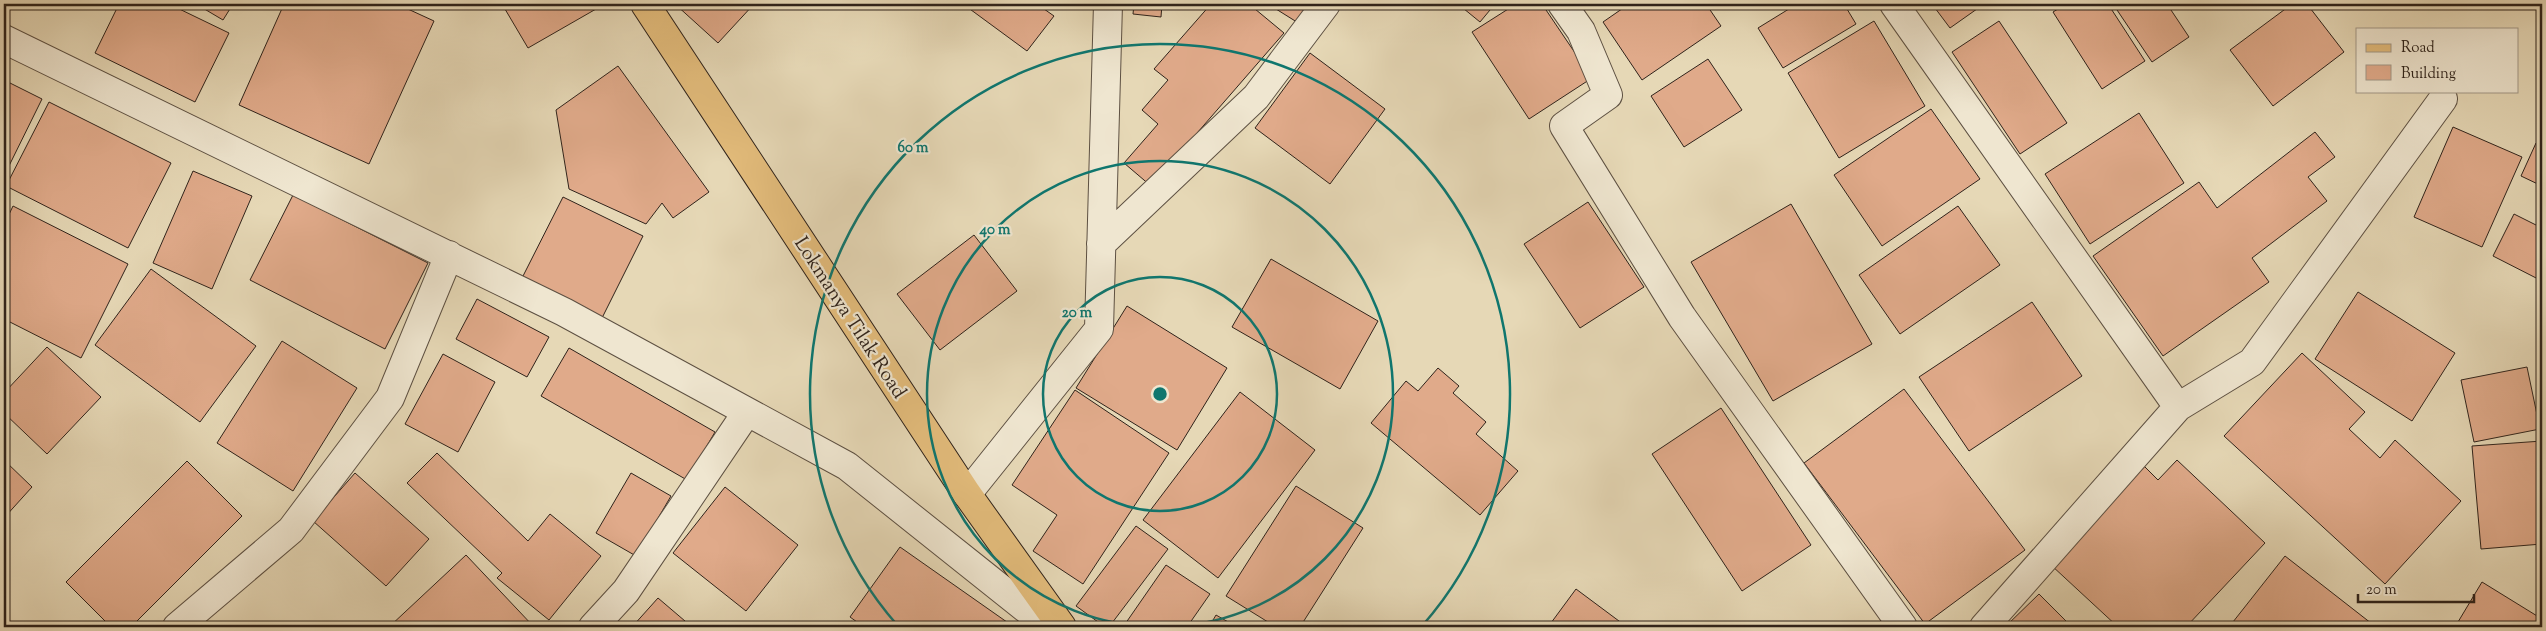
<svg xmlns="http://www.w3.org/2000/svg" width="2546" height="631" viewBox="0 0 2546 631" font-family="'Sorts Mill Goudy',serif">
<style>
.building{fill:#e0aa8a;stroke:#2f231b}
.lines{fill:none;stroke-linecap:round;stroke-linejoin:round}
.minor-casing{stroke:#5d5042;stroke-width:30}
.major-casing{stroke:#2f231b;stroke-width:30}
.minor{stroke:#efe6d0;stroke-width:28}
.major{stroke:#e3bc7b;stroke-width:28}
.ring{fill:none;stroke:#0f766e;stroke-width:2.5}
.labels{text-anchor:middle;stroke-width:4.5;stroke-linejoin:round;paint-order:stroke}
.street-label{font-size:20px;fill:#2f231b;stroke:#efe6d0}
.centre{fill:#0f766e;stroke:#efe6d0;stroke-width:2.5}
.ring-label{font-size:15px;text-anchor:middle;font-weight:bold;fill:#0f766e;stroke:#efe6d0;stroke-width:4.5;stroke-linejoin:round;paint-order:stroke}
</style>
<rect width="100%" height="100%" fill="#e6d8b6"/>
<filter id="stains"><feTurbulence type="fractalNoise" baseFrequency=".004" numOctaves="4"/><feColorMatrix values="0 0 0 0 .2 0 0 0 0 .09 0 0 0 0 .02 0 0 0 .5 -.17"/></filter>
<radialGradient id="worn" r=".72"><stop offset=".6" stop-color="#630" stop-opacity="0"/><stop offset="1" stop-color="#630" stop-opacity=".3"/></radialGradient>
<path class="building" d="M119 4H169L229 33 195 102 95 53Z
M196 4H233L223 20Z
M284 4H397L434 21 369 164 239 105Z
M427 4H441L438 9Z
M502 4H603V5L528 48Z
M675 4H754L718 43Z
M963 4H1037L1054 16 1027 51Z
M1134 4H1162L1161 17 1133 14Z
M1211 4H1249L1284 33 1151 186 1124 163 1158 124 1142 110 1168 80 1154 69Z
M1268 4H1313L1300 24Z
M1458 4H1495L1480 22Z
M1516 4H1542L1592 78 1529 119 1472 32Z
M1629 4H1706L1721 26 1642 80 1603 22Z
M1797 4H1844L1856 24 1783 68 1758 28Z
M1932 4H1984L1950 28Z
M2066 4H2108L2145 61 2102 89 2053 12Z
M2113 4H2167L2189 37 2152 62Z
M2292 4H2307L2344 52 2273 106 2230 50Z
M1874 21 1925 106 1839 158 1788 73Z
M1999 21 2067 123 2020 154 1952 52Z
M1310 53 1385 109 1330 184 1255 128Z
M1708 59 1742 110 1684 147 1651 96Z
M618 66 709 192 673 218 662 203 646 224 569 189 556 110Z
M4 80 42 99 4 176Z
M49 102 171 163 128 248 6 186Z
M1931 109 1980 179 1882 246 1834 175Z
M2139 113 2184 183 2090 244 2045 174Z
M2453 127 2522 157 2482 247 2414 217Z
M2315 132 2335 157 2308 177 2327 201 2252 258 2269 282 2163 356 2093 256 2199 182 2217 208Z
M2536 143 2542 146V186L2521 176Z
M193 171 252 196 212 289 153 263Z
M293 195 428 263 385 349 250 280Z
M563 197 643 236 601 320 521 280Z
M1588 202 1644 287 1580 328 1524 244Z
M1791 204 1872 344 1773 401 1691 262Z
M13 206 128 264 81 358 4 319V225Z
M1958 206 2000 265 1900 334 1859 275Z
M2514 214 2542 228V281L2493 256Z
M974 235 1017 291 940 350 897 294Z
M1271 259 1378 321 1340 389 1232 327Z
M151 269 256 346 200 422 95 345Z
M2358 292 2455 353 2412 421 2315 359Z
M477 299 549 337 527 377 456 339Z
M2032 302 2082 376 1969 451 1919 377Z
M1127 306 1227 368 1177 450 1076 388Z
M282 341 357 388 293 491 217 443Z
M47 347 101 397 47 454 4 413V393Z
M569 348 715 432 687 480 541 396Z
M2302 353 2365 412 2349 429 2380 458 2395 440 2461 501 2385 584 2224 436Z
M443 354 495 382 458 452 405 424Z
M2527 367 2540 429 2474 442 2461 380Z
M1438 368 1459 386 1453 393 1486 422 1476 434 1518 471 1480 515 1371 423 1406 381 1418 391Z
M1904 389 2025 550 1925 624 1804 463Z
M1075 390 1169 453 1083 584 1033 551 1057 515 1012 485Z
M1240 392 1315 450 1218 578 1143 520Z
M1721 408 1811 545 1742 591 1652 454Z
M2542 441V544L2481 549 2472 446Z
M437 453 528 541 550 514 601 556 549 620 497 578 502 573 407 483Z
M4 460 32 487 4 518Z
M2177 460 2265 543 2186 627H2118L2051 565 2144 466 2158 480Z
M187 461 242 516 131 627H111L66 582Z
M355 473 429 539 386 586 313 521Z
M631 473 671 496 636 556 596 533Z
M1296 486 1363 528 1300 627H1276L1226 596Z
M725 487 798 545 746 611 673 553Z
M1136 526 1168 549 1109 627H1105L1076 606Z
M900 547 1014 627H864L850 617Z
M466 555 534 627H389Z
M2285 556 2376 627H2229Z
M1166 565 1210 594 1187 627H1123Z
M2482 582 2542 619V627H2455Z
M1576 589 1627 627H1548Z
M2039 594 2072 627H2005Z
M658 598 692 627H632Z
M1216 615 1237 627H1209Z
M851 621 859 627H846Z"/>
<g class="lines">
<g class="minor-casing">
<path id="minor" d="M1562 4 1581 31 1608 95 1564 126 1682 317 1903 627
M1894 4 2178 407
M4 39 564 312 847 466 1049 627
M1101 244 1256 97 1326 4
M967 494 1099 329 1108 4
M177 627 291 530 390 398 449 255
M593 627 626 591 747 412
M1984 627 2178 407 2252 362 2443 99"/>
</g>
<g class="major-casing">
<path id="major" d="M645 4 967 494 1062 627"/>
</g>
<use href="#minor" class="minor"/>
<use href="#major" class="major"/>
</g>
<g class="ring">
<circle cx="1160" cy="394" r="117"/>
<circle cx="1160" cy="394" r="233"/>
<path d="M898 626A350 350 0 1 1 1422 626"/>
</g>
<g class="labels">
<g class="street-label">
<text transform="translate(851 317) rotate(57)" y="7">Lokmanya Tilak Road</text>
</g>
</g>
<circle cx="1160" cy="394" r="8" class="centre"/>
<g class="ring-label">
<text x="913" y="152">60 m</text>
<text x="995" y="234">40 m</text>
<text x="1077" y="317">20 m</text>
</g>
<rect width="2546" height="631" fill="none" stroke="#e6d8b6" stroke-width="20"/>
<rect x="5" y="5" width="2536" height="621" fill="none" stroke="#2f231b" stroke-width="2.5"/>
<rect x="10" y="10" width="2526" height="611" fill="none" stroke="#2f231b"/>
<rect x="2356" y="28" width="162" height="65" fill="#efe6d0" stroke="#a29888"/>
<rect x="2366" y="44" width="25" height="8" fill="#e3bc7b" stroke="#a29888"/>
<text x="2401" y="52" font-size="15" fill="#2f231b">Road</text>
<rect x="2366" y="65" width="25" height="15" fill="#e0aa8a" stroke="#a29888"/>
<text x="2401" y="78" font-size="15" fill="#2f231b">Building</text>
<path d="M2358 594v8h116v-8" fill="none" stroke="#2f231b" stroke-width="2.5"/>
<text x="2366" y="594" font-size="15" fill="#2f231b" stroke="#efe6d0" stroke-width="4" paint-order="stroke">20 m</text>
<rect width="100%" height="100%" filter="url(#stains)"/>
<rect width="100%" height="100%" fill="url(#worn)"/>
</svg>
